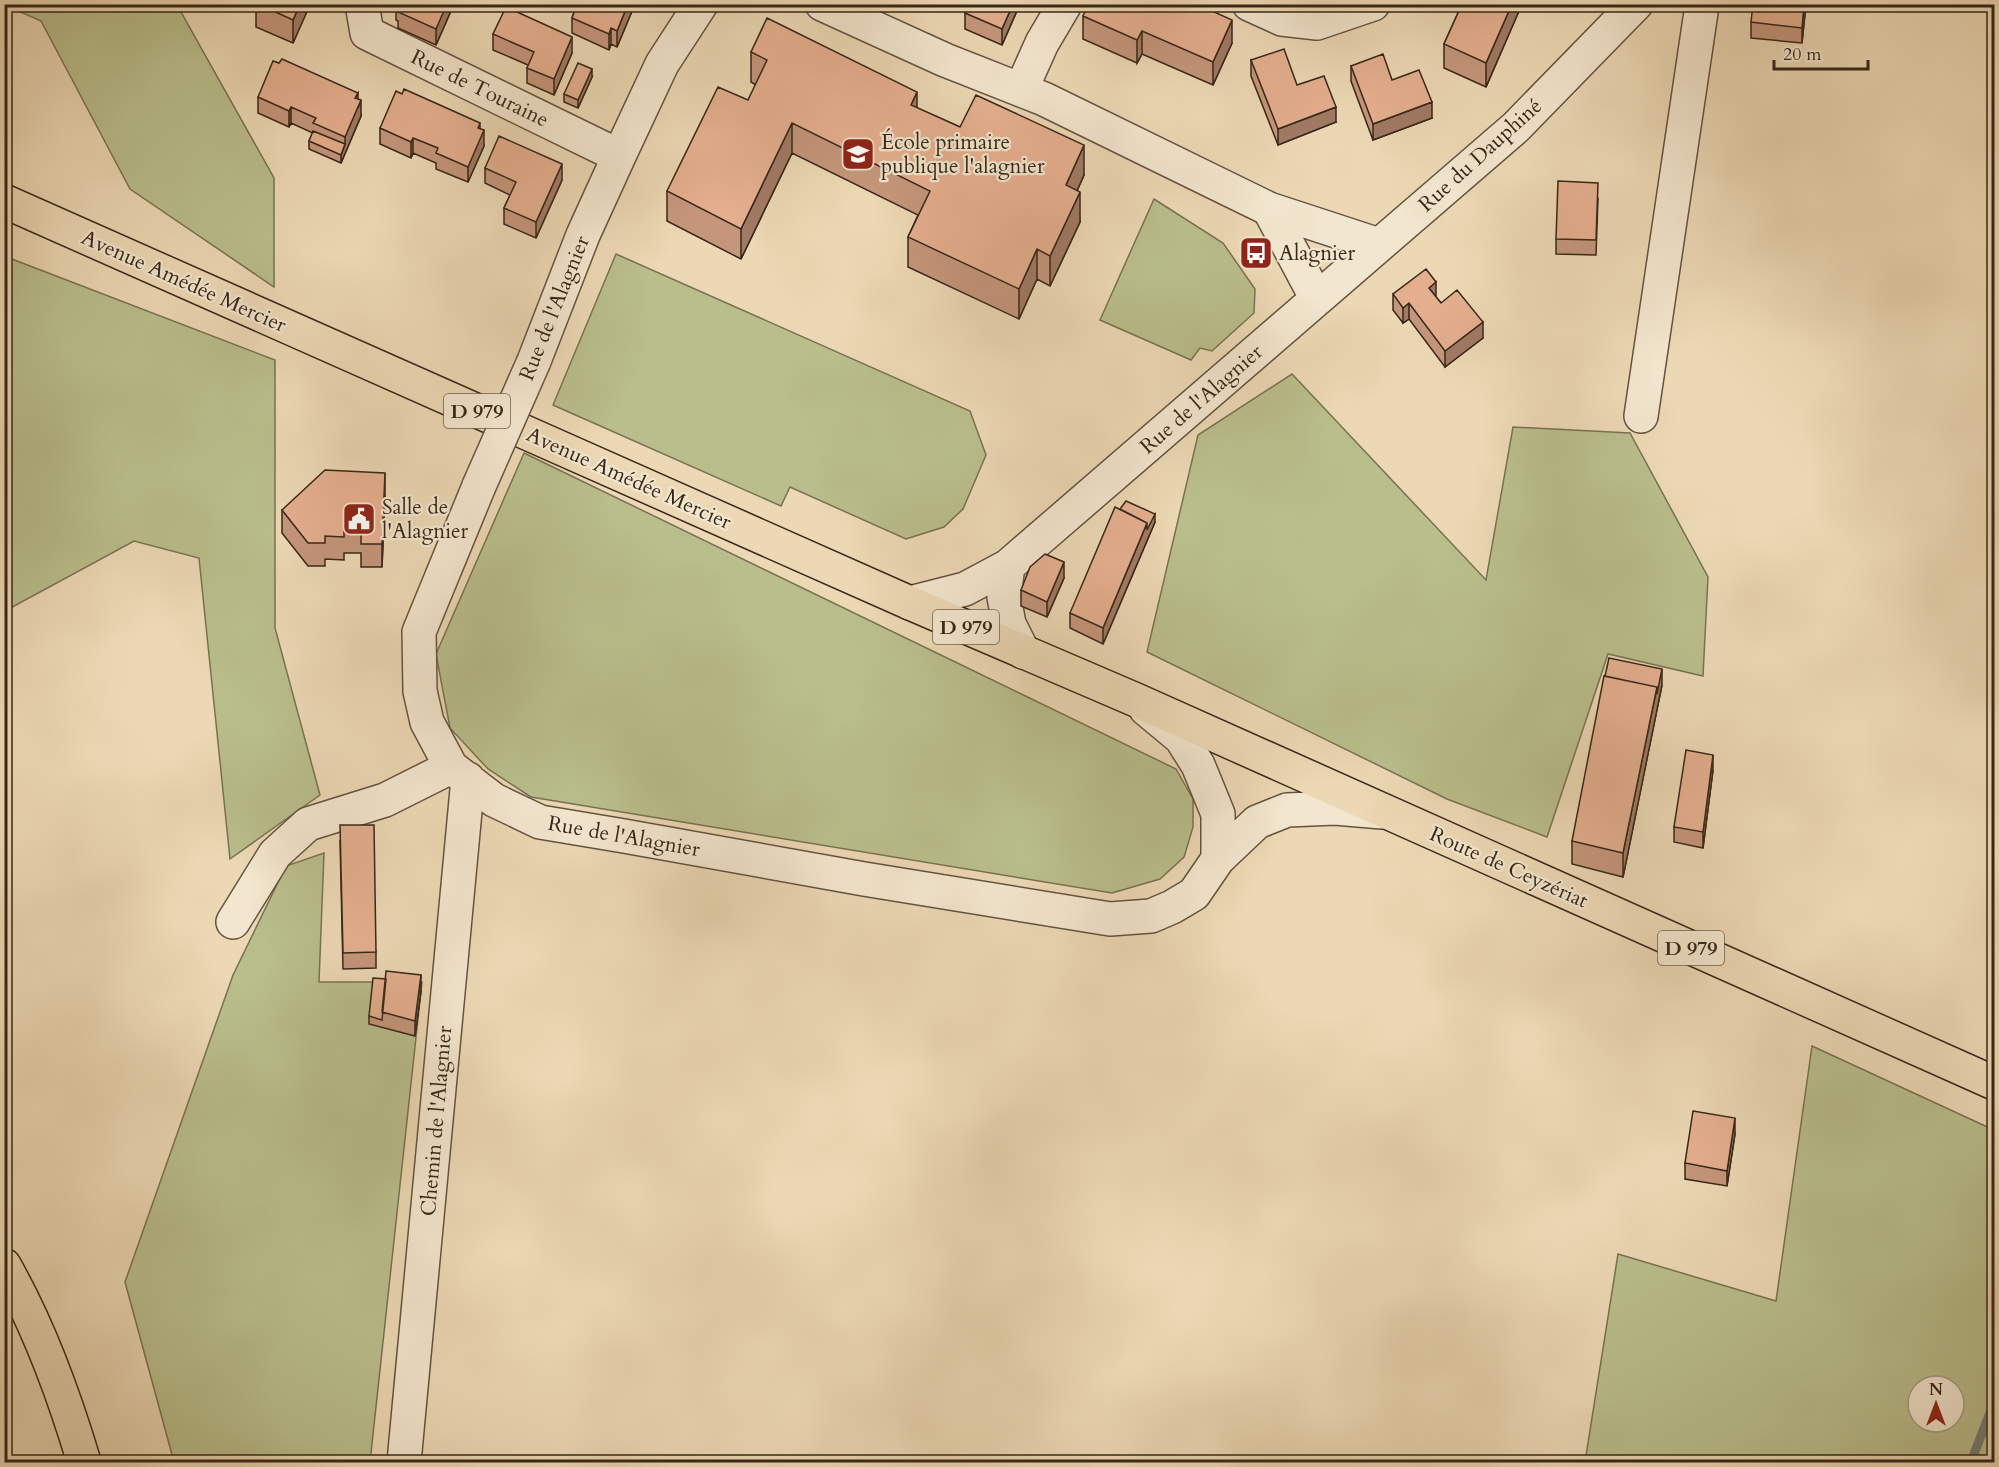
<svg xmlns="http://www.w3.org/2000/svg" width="1999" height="1467" viewBox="0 0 1999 1467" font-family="Cardo,serif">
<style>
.green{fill:#b9be8c;stroke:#787252;stroke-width:1.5;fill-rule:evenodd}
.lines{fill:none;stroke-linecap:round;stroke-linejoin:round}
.stream{stroke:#737e78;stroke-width:9}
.minor-casing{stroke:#645340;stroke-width:36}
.major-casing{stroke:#362719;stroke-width:36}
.minor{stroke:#f3e6ce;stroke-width:33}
.major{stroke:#ecd8b4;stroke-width:33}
.minor-bridge-casing{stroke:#645340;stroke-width:36;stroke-linecap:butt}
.minor-bridge{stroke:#f3e6ce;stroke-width:33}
.wall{fill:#c5967b;stroke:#362719;stroke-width:1.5}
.shaded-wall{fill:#a07a64;stroke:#362719;stroke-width:1.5}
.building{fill:#e5af8f;stroke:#362719;stroke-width:1.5}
.labels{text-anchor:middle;stroke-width:4.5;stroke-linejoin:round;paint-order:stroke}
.shield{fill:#f3e6ce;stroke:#6f604f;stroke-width:1.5}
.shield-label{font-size:20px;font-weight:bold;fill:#362719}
.street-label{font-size:21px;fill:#362719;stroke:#f3e6ce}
.poi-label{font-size:21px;fill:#362719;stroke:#f3e6ce;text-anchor:start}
</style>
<rect width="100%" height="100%" fill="#ecd8b4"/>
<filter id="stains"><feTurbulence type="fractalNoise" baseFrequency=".00333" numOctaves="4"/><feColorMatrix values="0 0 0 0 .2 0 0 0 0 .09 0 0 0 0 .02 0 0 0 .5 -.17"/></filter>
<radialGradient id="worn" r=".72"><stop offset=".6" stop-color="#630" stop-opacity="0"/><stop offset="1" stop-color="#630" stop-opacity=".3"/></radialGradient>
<path class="green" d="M5 5H177L274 178V287L130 189 41 21Z
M1154 199 1223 243 1255 289 1254 313 1212 351 1200 348 1191 360 1100 320Z
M616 254 970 411 986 455 963 509 944 527 906 539 790 487 781 506 553 405Z
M4 256 275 360V628L320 795 230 859 199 558 134 541 5 611Z
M1292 374 1486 580 1513 427 1630 433 1708 577 1703 676 1608 654 1547 837 1447 799 1147 652 1198 435Z
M524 453 1176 769 1193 799V827L1184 857 1160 879 1112 893 531 797 488 769 450 728 436 654Z
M324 853 319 982H422L370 1462H174L125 1282 233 975 286 866Z
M1812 1046 1994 1130V1462H1585L1618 1254 1776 1301ZM1918 1386H1954V1422H1918Z"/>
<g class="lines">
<path class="stream" d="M1971 1462 1994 1402"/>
<g class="minor-casing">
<path id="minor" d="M362 4 367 33 619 156
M822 4 945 60 1044 99 1269 209 1379 245
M1249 4 1282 19 1317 23 1373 4
M1021 90 1042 43 1065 4
M1269 209 1317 299
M534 361 583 235 619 156 662 64 701 4
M1641 416 1701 12 1699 4
M479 486 419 632 420 691 427 722 451 767 494 800 540 822 624 836 864 879 1110 919 1151 916 1172 907 1194 894 1218 859 1257 822 1287 810 1335 808 1382 812
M1008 566 1004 597 1009 624 1023 652
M910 603 965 589 1008 566 1516 127 1636 4
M1146 709 1181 738 1198 765 1218 814V859
M233 922 275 854 308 824 385 800 451 767
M404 1462 468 779"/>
</g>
<g class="major-casing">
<path id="major" d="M4 201 910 603 1136 700 1994 1083
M4 1265C39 1326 64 1395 84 1462"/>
</g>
<use href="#minor" class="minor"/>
<use href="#major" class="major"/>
<g class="minor-bridge-casing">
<path id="minor-bridge" d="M479 486 534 361"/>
</g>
<use href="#minor-bridge" class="minor-bridge"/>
</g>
<path class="wall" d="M256 4H310L293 43 256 27Z
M396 4H450V13L436 45 398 28V21L396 20Z
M577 4H635L617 47 611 44 609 50 572 33V18Z
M1016 4V13L1002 45 965 29V13Z
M1462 4H1522L1486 87 1444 68V44Z
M1806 4 1802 43 1751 38V22Z
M1185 11 1232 43 1213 85 1142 54 1137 63 1083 39V16Z
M493 34 572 53 554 95 527 83V68L528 65 493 50Z
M751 52 917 108 960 127 1084 175 1077 191 1080 222 1050 286 1037 279 1019 319 908 267V237L918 215 792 153 741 259 667 221V191L748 100 756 85 751 82Z
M1251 60 1336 122 1278 145 1251 76Z
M1351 66 1432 118 1373 140 1351 81Z
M592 77 578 108 564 102V94Z
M258 97 358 99 361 116 341 163 309 149V141L313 133 291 123 289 127 258 113Z
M380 128 480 129 484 146 468 182 436 169V163L413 153 411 158 380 144Z
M485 168 562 180 536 238 504 224V208L510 195 485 183Z
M1598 199 1596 255 1556 254V239Z
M1393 294 1436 297 1441 303 1483 338 1445 367 1409 319 1403 323 1393 310Z
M385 496 382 567H361V553H344V560L325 559V566H308L282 533V510Z
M1155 522 1103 644 1070 628V613Z
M1064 578 1047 617 1021 606V590Z
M1662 685 1623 877 1572 864V841Z
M1713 770 1703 848 1674 842V827Z
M340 840 376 952V968L343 969Z
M421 991 415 1036 369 1024V1016Z
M1735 1134 1727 1186 1685 1179V1163Z"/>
<path class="shaded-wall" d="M300 4 310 5 293 43V20Z
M444 4H450V13L436 45V29Z
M628 4H635L617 47V31Z
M1013 4H1016V13L1002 45V29Z
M1512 4H1522L1486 87V63Z
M1804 4H1806L1802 43V28Z
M1232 20V43L1213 85V62Z
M611 28V44L609 50V34Z
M1142 31V54L1137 63V40Z
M572 37V53L554 95V79Z
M592 69V77L578 108V100Z
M917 92V122L911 105Z
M358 93V108L361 100V116L341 163V155L345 144V137L355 98Z
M1432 102V118L1373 140V124Z
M291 107V123L289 127V111Z
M1336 107V122L1278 145V129Z
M480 123V138L484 130V146L468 182V167L478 128Z
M792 123V153L741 259V229Z
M413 138V153L411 158V142Z
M1084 145V175L1066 215V185Z
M562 164V180L536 238V222Z
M1080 192V222L1050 286V256Z
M1037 249V279L1019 319V289Z
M1436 282V298L1429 288Z
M1409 303V319L1403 323V308Z
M1483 322V338L1445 367V351Z
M385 473V496L382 567V544Z
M1155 514V522L1103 644V628L1147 523Z
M1064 562V578L1047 617V602Z
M1662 669V685L1623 877V853L1657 687Z
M1713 755V770L1703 848V832Z
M421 975V991L415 1036V1021Z
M1735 1118V1134L1727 1186V1171Z"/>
<path class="building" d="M258 4H300L293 20Z
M447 4 436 29 398 12 401 7 396 5Z
M577 4H628L617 31 611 28 609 34 572 18Z
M969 4H1013L1002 29 965 13Z
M1088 4H1170L1185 11 1188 4H1197L1232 20 1213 62 1142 31 1137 40 1083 16Z
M1462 4H1512L1486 63 1444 44Z
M1753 4H1804L1802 28 1751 22Z
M506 7 572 37 554 79 527 68 534 52 493 34Z
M767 18 917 92 911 105 960 127 976 95 1084 145 1066 185 1080 192 1050 256 1037 249 1019 289 908 237 930 191 792 123 741 229 667 191 718 87 748 100 767 60 751 52Z
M1284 49 1297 85 1324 76 1336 107 1278 129 1251 60Z
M1383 54 1392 80 1419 70 1432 102 1373 124 1351 66Z
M282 59 358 93 355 98 361 100 345 137 313 123 316 118 291 107 289 111 258 97 273 61 279 63Z
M578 63 592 69 578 100 564 94Z
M404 89 480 123 478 128 484 130 468 167 436 153 438 148 413 138 411 142 380 128 396 91 402 94Z
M313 131 345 144 341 155 309 141Z
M499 136 562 164 536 222 504 208 516 182 485 168Z
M1558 181 1598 183 1596 240 1556 239Z
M1426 269 1436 282 1429 288 1441 303 1457 290 1483 322 1445 351 1409 303 1403 308 1393 294Z
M325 470 385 473 382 544H361V530L344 529V537L325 536V543H308L282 510Z
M1126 501 1155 514 1147 530V523L1120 509Z
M1115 507 1147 523 1103 628 1070 613Z
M1045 554 1064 562 1047 602 1021 590 1030 567Z
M1609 658 1662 669 1657 694V687L1605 676Z
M1604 676 1657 687 1623 853 1572 841Z
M1686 750 1713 755 1703 832 1674 827Z
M340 825H374L376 952 343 953Z
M386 971 421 975 415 1021 382 1012Z
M373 978 386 979 382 1020 369 1016Z
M1693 1111 1735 1118 1727 1171 1685 1163Z"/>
<defs>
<g id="school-square" transform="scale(1.725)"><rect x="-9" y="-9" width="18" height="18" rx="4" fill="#8f2418" stroke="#f3e6ce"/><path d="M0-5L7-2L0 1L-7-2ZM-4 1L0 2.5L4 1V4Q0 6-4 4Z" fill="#fff"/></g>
<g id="bus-square" transform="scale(1.725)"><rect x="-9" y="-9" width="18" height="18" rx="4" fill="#8f2418" stroke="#f3e6ce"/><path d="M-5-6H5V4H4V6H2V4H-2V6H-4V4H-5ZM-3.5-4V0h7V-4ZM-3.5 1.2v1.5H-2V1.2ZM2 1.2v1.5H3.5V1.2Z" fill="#fff"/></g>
<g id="civic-square" transform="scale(1.725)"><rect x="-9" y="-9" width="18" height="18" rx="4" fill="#8f2418" stroke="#f3e6ce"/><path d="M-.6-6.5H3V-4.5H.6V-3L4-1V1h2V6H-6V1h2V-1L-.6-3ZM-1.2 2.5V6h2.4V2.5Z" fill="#fff"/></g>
</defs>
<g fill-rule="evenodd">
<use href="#school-square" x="858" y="154"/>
<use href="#bus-square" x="1256" y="253"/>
<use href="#civic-square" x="359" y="519"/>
</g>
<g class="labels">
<g class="shield">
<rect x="444" y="394" width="66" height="34" rx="4.5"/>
<rect x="933" y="610" width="66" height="34" rx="4.5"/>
<rect x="1658" y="931" width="66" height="34" rx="4.5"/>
</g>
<g class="shield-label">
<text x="477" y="418">D 979</text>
<text x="966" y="634">D 979</text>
<text x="1691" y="955">D 979</text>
</g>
<g class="street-label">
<text transform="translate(480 88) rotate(26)" y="7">Rue de Touraine</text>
<text transform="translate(1480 155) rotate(-42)" y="7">Rue du Dauphiné</text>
<text transform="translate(184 281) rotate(24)" y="7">Avenue Amédée Mercier</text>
<text transform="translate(554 308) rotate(-68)" y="7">Rue de l'Alagnier</text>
<text transform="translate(1201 399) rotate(-41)" y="7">Rue de l'Alagnier</text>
<text transform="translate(629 478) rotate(24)" y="7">Avenue Amédée Mercier</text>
<text transform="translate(624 836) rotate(10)" y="7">Rue de l'Alagnier</text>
<text transform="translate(1509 867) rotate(24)" y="7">Route de Ceyzériat</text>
<text transform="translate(436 1121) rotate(-85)" y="7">Chemin de l'Alagnier</text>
</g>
<g class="poi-label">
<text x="881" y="149">École primaire<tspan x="881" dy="24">publique l'alagnier</tspan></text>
<text x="1279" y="260">Alagnier</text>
<text x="382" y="514">Salle de<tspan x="382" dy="24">l'Alagnier</tspan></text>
</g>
</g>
<rect width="1999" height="1467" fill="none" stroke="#ecd8b4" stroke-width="24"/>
<rect x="6" y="6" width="1987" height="1455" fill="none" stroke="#362719" stroke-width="3"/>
<rect x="12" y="12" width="1975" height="1443" fill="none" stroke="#362719" stroke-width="1.5"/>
<g transform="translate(1936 1404)"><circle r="28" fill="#f3e6ce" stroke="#a79a86" stroke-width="1.5"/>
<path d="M0-4.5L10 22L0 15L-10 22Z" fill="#8f2418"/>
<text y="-9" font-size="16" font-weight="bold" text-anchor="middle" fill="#362719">N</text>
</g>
<path d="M1774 60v9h94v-9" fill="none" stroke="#362719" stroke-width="3"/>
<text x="1783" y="60" font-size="18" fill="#362719" stroke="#f3e6ce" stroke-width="4.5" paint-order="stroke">20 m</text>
<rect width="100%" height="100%" filter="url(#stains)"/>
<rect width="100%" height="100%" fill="url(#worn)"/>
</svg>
